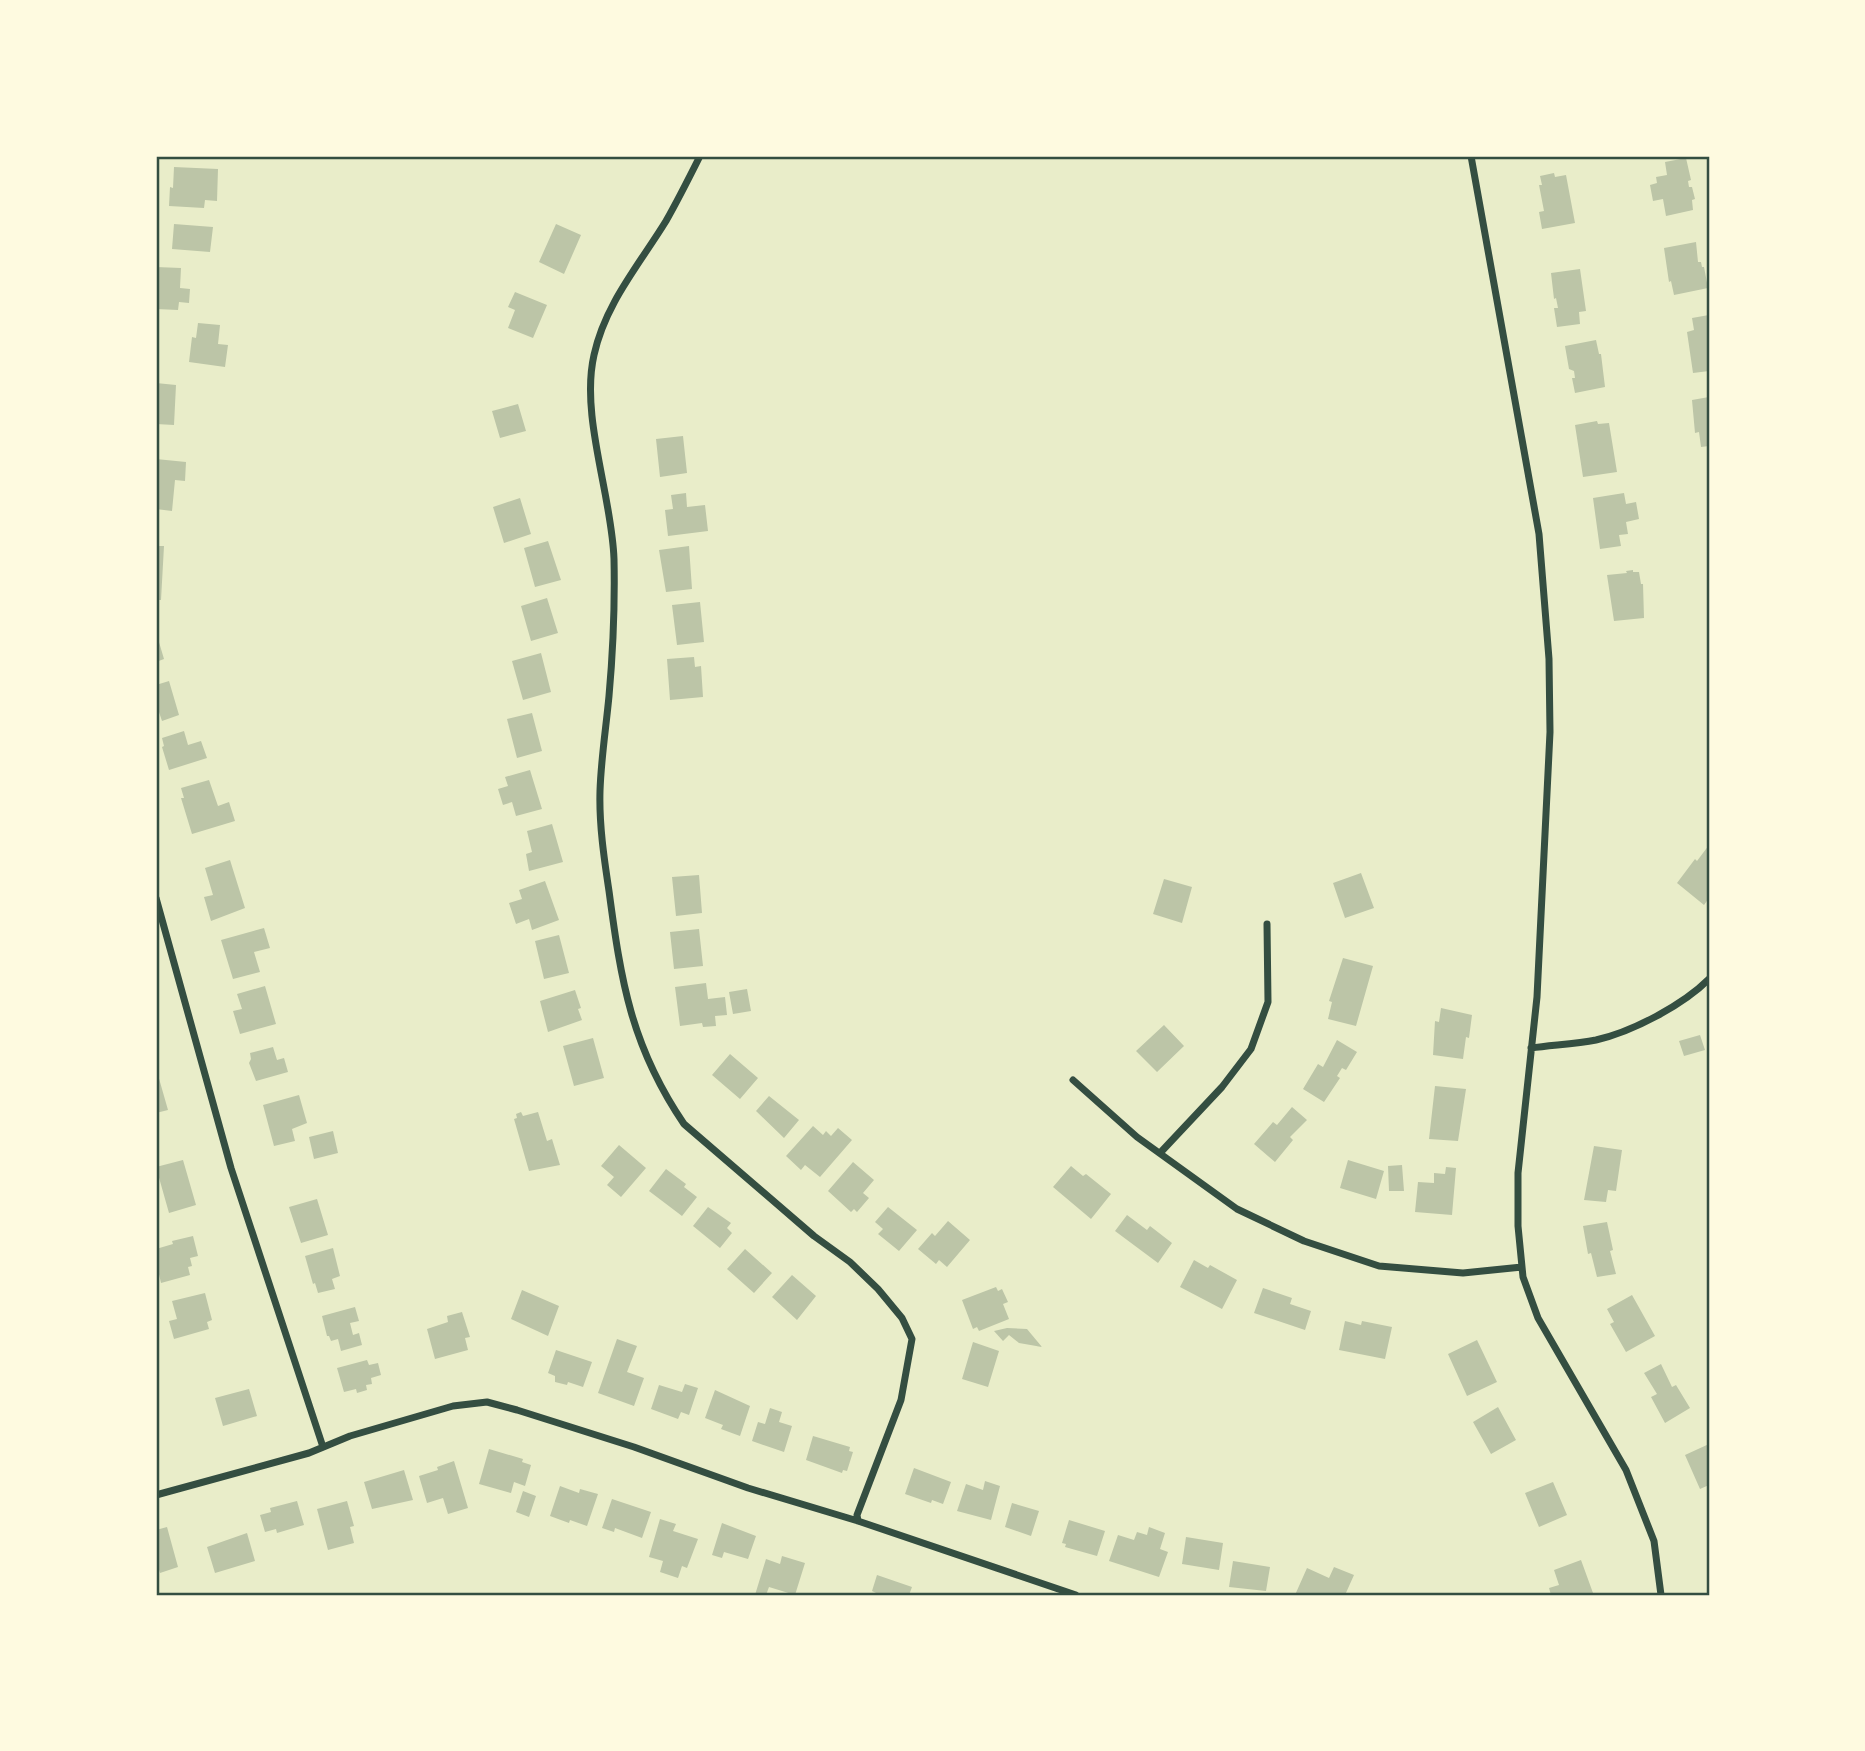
<svg xmlns="http://www.w3.org/2000/svg" width="1865" height="1751" viewBox="0 0 1865 1751" font-family="'Exo 2',sans-serif">
<style>
.building{fill:#bcc5a7}
.lines{fill:none;stroke-linecap:round;stroke-linejoin:round}
.minor{stroke:#344e41;stroke-width:7}
.neatline{fill:none;stroke:#344e41;stroke-width:2.5}
</style>
<rect width="100%" height="100%" fill="#e9edc9"/>
<path class="building" d="M1686 158 1691 180 1688 181 1689 187H1692L1695 199 1692 200 1693 210 1666 216 1663 199 1653 201 1650 185 1657 183 1656 177 1667 175 1665 162Z
M174 167 218 169 217 201 205 200 204 208 169 206 170 187 173 188Z
M1554 173 1555 177 1566 175 1575 223 1542 229 1539 212 1544 211 1539 185H1542L1540 176Z
M174 224 213 227 210 252 172 249Z
M556 224 581 235 564 274 539 262Z
M1696 242 1698 262H1701L1702 267H1704L1708 288 1674 295 1671 281 1669 282 1664 248Z
M156 267 181 268 180 288 190 289 189 303 179 302 178 310 156 309Z
M1580 269 1586 311 1579 312 1580 324 1557 327 1554 308H1558L1556 298 1554 299 1551 273Z
M515 292 547 305 533 338 508 328 515 310 508 307Z
M1709 315V371L1693 373 1687 332 1694 330 1692 318Z
M198 323 220 325 218 344 228 345 225 367 189 362 192 337 196 338Z
M1596 340 1599 354H1601L1605 387 1575 393 1572 378H1575L1574 371 1569 369 1565 346Z
M156 383 176 385 174 425 156 424Z
M1709 397V446L1701 447 1699 432 1695 433 1692 400Z
M518 404 526 431 500 438 492 411Z
M1597 421 1598 424 1609 423 1617 472 1583 477 1575 425Z
M683 436 687 473 660 477 656 439Z
M156 459 186 462 185 481 175 480 172 511 156 509Z
M686 493 687 507 705 505 708 531 668 536 665 510 673 509 671 495Z
M1624 493 1626 504 1636 502 1639 519 1626 522 1628 534 1619 535 1621 546 1600 549 1593 498Z
M520 498 531 534 504 543 493 507Z
M548 541 561 580 535 587 524 548Z
M156 546H164L161 600H156Z
M689 546 692 589 666 592 659 550Z
M1633 570V572H1639L1641 584H1643L1644 618 1614 621 1607 575 1627 573 1626 571Z
M547 598 558 633 531 641 521 606Z
M700 602 704 642 677 645 672 605Z
M156 632 164 659 156 662Z
M541 653 551 692 523 700 512 661Z
M694 657 695 667 701 666 703 697 670 700 667 659Z
M169 681 179 715 162 721 159 712 156 713V685Z
M532 713 542 751 517 758 507 719Z
M184 731 188 745 201 741 207 758 169 770 162 747 164 746 162 738Z
M530 770 542 809 516 816 512 802 503 805 498 789 508 786 505 777Z
M209 780 218 806 229 802 235 821 192 834 181 798H184L181 788Z
M552 824 563 862 529 871 526 854 532 852 527 831Z
M1709 845V898L1704 905 1677 883 1695 859 1697 861Z
M230 860 245 908 211 921 204 897 213 895 205 868Z
M1361 873 1374 908 1345 918 1333 883Z
M699 875 702 913 676 916 672 877Z
M1164 879 1192 887 1182 923 1153 914Z
M545 881 559 920 532 930 529 919 516 924 509 903 522 899 519 890Z
M264 928 270 948 254 952 260 972 233 979 221 940Z
M699 929 703 966 674 969 670 932Z
M559 935 569 973 544 979 535 941Z
M1343 958 1373 966 1356 1026 1328 1019 1332 1002 1329 1001Z
M706 983 708 999 725 997 727 1015 715 1016 716 1026 703 1027 702 1023 680 1026 675 987Z
M265 986 276 1024 240 1034 233 1011 242 1009 237 994Z
M747 989 751 1011 733 1014 729 992Z
M575 990 581 1008 578 1009 582 1020 548 1032 540 1001Z
M1441 1008 1472 1015 1469 1038 1466 1037 1463 1059 1433 1055 1435 1021 1439 1022Z
M1164 1025 1184 1046 1157 1072 1136 1051Z
M1700 1035 1705 1050 1684 1056 1679 1041Z
M593 1038 604 1078 574 1086 563 1046Z
M1337 1040 1357 1052 1346 1070 1342 1068 1337 1076 1340 1078 1324 1102 1303 1089 1318 1064 1323 1067Z
M273 1047 277 1060 284 1058 288 1072 256 1081 249 1063 251 1059 250 1053Z
M730 1054 758 1078 740 1099 712 1075Z
M156 1075H158L168 1110 156 1113Z
M1435 1086 1466 1089 1458 1141 1429 1139Z
M299 1095 307 1123 292 1129 295 1141 274 1146 263 1105Z
M769 1096 799 1120 784 1138 756 1111Z
M1292 1107 1307 1120 1290 1137 1293 1140 1275 1162 1254 1144 1273 1122 1277 1125Z
M521 1112 523 1116 538 1112 547 1141 552 1139 560 1165 529 1171 514 1119 517 1118 516 1114Z
M813 1126 823 1135 826 1131 831 1136 838 1128 852 1140 820 1177 805 1165 801 1170 786 1156Z
M333 1131 338 1153 314 1159 309 1137Z
M619 1145 646 1168 621 1197 607 1185 614 1177 601 1166Z
M1594 1146 1622 1150 1616 1191 1608 1190 1606 1202 1584 1200Z
M183 1160 196 1205 169 1213 156 1167Z
M1348 1160 1384 1171 1376 1199 1340 1188Z
M853 1162 874 1180 863 1193 869 1198 857 1212 854 1209 851 1212 828 1191Z
M1402 1165 1404 1191H1389L1388 1166Z
M1071 1166 1083 1176 1086 1174 1111 1194 1091 1219 1053 1187Z
M1446 1167 1456 1168 1452 1215 1415 1212 1418 1182 1434 1183V1173L1445 1174Z
M666 1169 686 1184 684 1187 697 1197 682 1216 649 1191Z
M317 1199 328 1235 301 1243 289 1207Z
M708 1207 731 1223 727 1228 732 1233 720 1248 693 1226Z
M888 1207 917 1230 899 1251 878 1234 883 1229 875 1222Z
M1127 1215 1147 1230 1150 1226 1172 1243 1158 1263 1115 1231Z
M948 1221 970 1240 947 1267 939 1260 936 1264 918 1249 932 1233 935 1236Z
M1607 1222 1613 1250 1610 1251 1616 1274 1597 1277 1591 1253 1588 1254 1583 1226Z
M193 1236 198 1256 190 1258 192 1266 188 1267 190 1275 161 1283 158 1270 156 1271V1249L173 1244 172 1241Z
M333 1248 340 1276 332 1279 335 1289 318 1293 315 1283 313 1284 305 1256Z
M745 1249 772 1273 754 1293 727 1269Z
M1194 1260 1208 1268 1210 1265 1237 1280 1222 1309 1180 1287Z
M792 1275 816 1296 797 1320 772 1297Z
M996 1287 998 1291 1002 1289 1008 1302 1003 1304 1009 1319 979 1331 977 1327 973 1329 962 1300Z
M1263 1288 1292 1298 1290 1304 1311 1311 1305 1330 1254 1313Z
M522 1290 559 1306 548 1336 511 1319Z
M205 1293 212 1320 207 1322 209 1329 174 1339 169 1321 177 1319 172 1301Z
M1632 1295 1655 1336 1626 1352 1610 1324 1614 1322 1607 1309Z
M355 1307 359 1321 350 1323 353 1335 359 1333 362 1345 341 1351 338 1339 331 1341 329 1336H327L322 1316Z
M462 1312 470 1337 465 1338 468 1350 435 1359 427 1329 448 1322 447 1316Z
M1345 1321 1361 1325 1362 1321 1392 1327 1385 1359 1339 1350Z
M1007 1328 1027 1329 1042 1347 1019 1343 1009 1335 1003 1341 994 1331Z
M617 1339 637 1346 627 1372 644 1378 634 1406 598 1393Z
M1477 1340 1497 1382 1467 1396 1448 1354Z
M973 1342 999 1351 988 1387 962 1379Z
M556 1350 592 1362 583 1387 568 1382 567 1385 555 1382V1376L548 1373Z
M367 1360 369 1365 378 1363 381 1375 371 1378 372 1384 366 1385 367 1390 357 1393 356 1389 344 1392 337 1368Z
M1661 1364 1672 1387 1676 1385 1690 1408 1665 1423 1651 1397 1657 1394 1644 1373Z
M685 1384 698 1388 689 1415 681 1412 678 1419 651 1409 659 1385 682 1392Z
M249 1389 257 1416 223 1426 215 1398Z
M715 1390 750 1406 740 1436 721 1429 723 1425 705 1418Z
M1498 1407 1516 1440 1491 1454 1473 1422Z
M770 1408 782 1412 779 1422 792 1426 784 1452 752 1441 758 1422 765 1424Z
M813 1436 850 1447 849 1451 853 1452 847 1471 843 1470 842 1473 806 1460Z
M1709 1444V1485L1700 1489 1685 1455Z
M489 1449 523 1459 522 1462 531 1465 525 1486 514 1482 511 1493 479 1484Z
M454 1461 468 1508 448 1514 443 1498 427 1503 419 1476 438 1470 437 1467Z
M914 1468 951 1482 943 1504 932 1500 931 1503 905 1494Z
M404 1470 413 1500 372 1509 364 1482Z
M985 1481 1000 1486 991 1520 957 1511 966 1484 983 1490Z
M1553 1482 1567 1515 1539 1527 1525 1493Z
M560 1486 579 1493 580 1489 598 1494 587 1526 570 1520 569 1523 550 1516Z
M523 1491 536 1496 529 1517 516 1512Z
M612 1499 651 1512 642 1538 615 1528 614 1532 602 1528Z
M297 1501 304 1525 277 1533 276 1529 265 1532 260 1515 271 1512 270 1508Z
M347 1501 354 1526 350 1527 354 1543 328 1550 317 1509Z
M1012 1503 1039 1511 1031 1536 1005 1527Z
M660 1519 676 1524 673 1531 698 1539 687 1568 682 1566 678 1578 660 1572 663 1561 649 1557Z
M1069 1520 1105 1531 1097 1556 1065 1547 1066 1544 1062 1543Z
M722 1523 756 1536 748 1559 724 1552 722 1558 712 1555Z
M167 1527 178 1567 160 1573 156 1560V1530Z
M1149 1527 1165 1533 1160 1549 1168 1552 1159 1577 1109 1561 1118 1535 1134 1540 1137 1532 1147 1535Z
M247 1533 255 1561 215 1573 207 1547Z
M1186 1537 1223 1543 1219 1570 1182 1564Z
M782 1556 805 1563 795 1595 769 1587 766 1595H755L766 1559 780 1564Z
M1581 1560 1593 1593 1551 1595 1549 1588 1559 1585 1554 1570Z
M1233 1561 1270 1567 1266 1591 1229 1587Z
M1334 1567 1354 1575 1345 1595H1295L1307 1568 1329 1578Z
M877 1575 912 1587 909 1595H880L872 1591Z"/>
<g class="lines">
<path class="minor" d="M700 156C689 178 678 200 666 221 639 265 605 304 594 355 580 416 612 496 614 559 615 605 613 651 609 696 606 728 601 759 600 791 599 824 604 858 609 891 621 981 631 1046 684 1124L814 1236 850 1262 878 1289 902 1318 912 1339 901 1400 857 1515 858 1521
M1471 156 1539 534 1549 659 1550 732 1537 997 1518 1173V1226L1523 1277 1538 1318 1626 1470 1654 1541 1661 1595
M156 898 231 1168 323 1447
M1531 1048C1552 1045 1575 1044 1596 1040 1632 1032 1683 1005 1709 979
M1073 1080 1137 1137 1237 1209 1304 1241 1379 1266 1463 1273 1522 1267
M1160 1153 1222 1087 1251 1049 1268 1002 1267 924
M156 1495 309 1453 350 1436 453 1406 487 1402 517 1410 634 1447 748 1488 858 1521 1076 1595"/>
</g>
<rect width="1865" height="1751" fill="none" stroke="#fefae0" stroke-width="315"/>
<rect x="158" y="158" width="1550" height="1436" class="neatline"/>
</svg>
